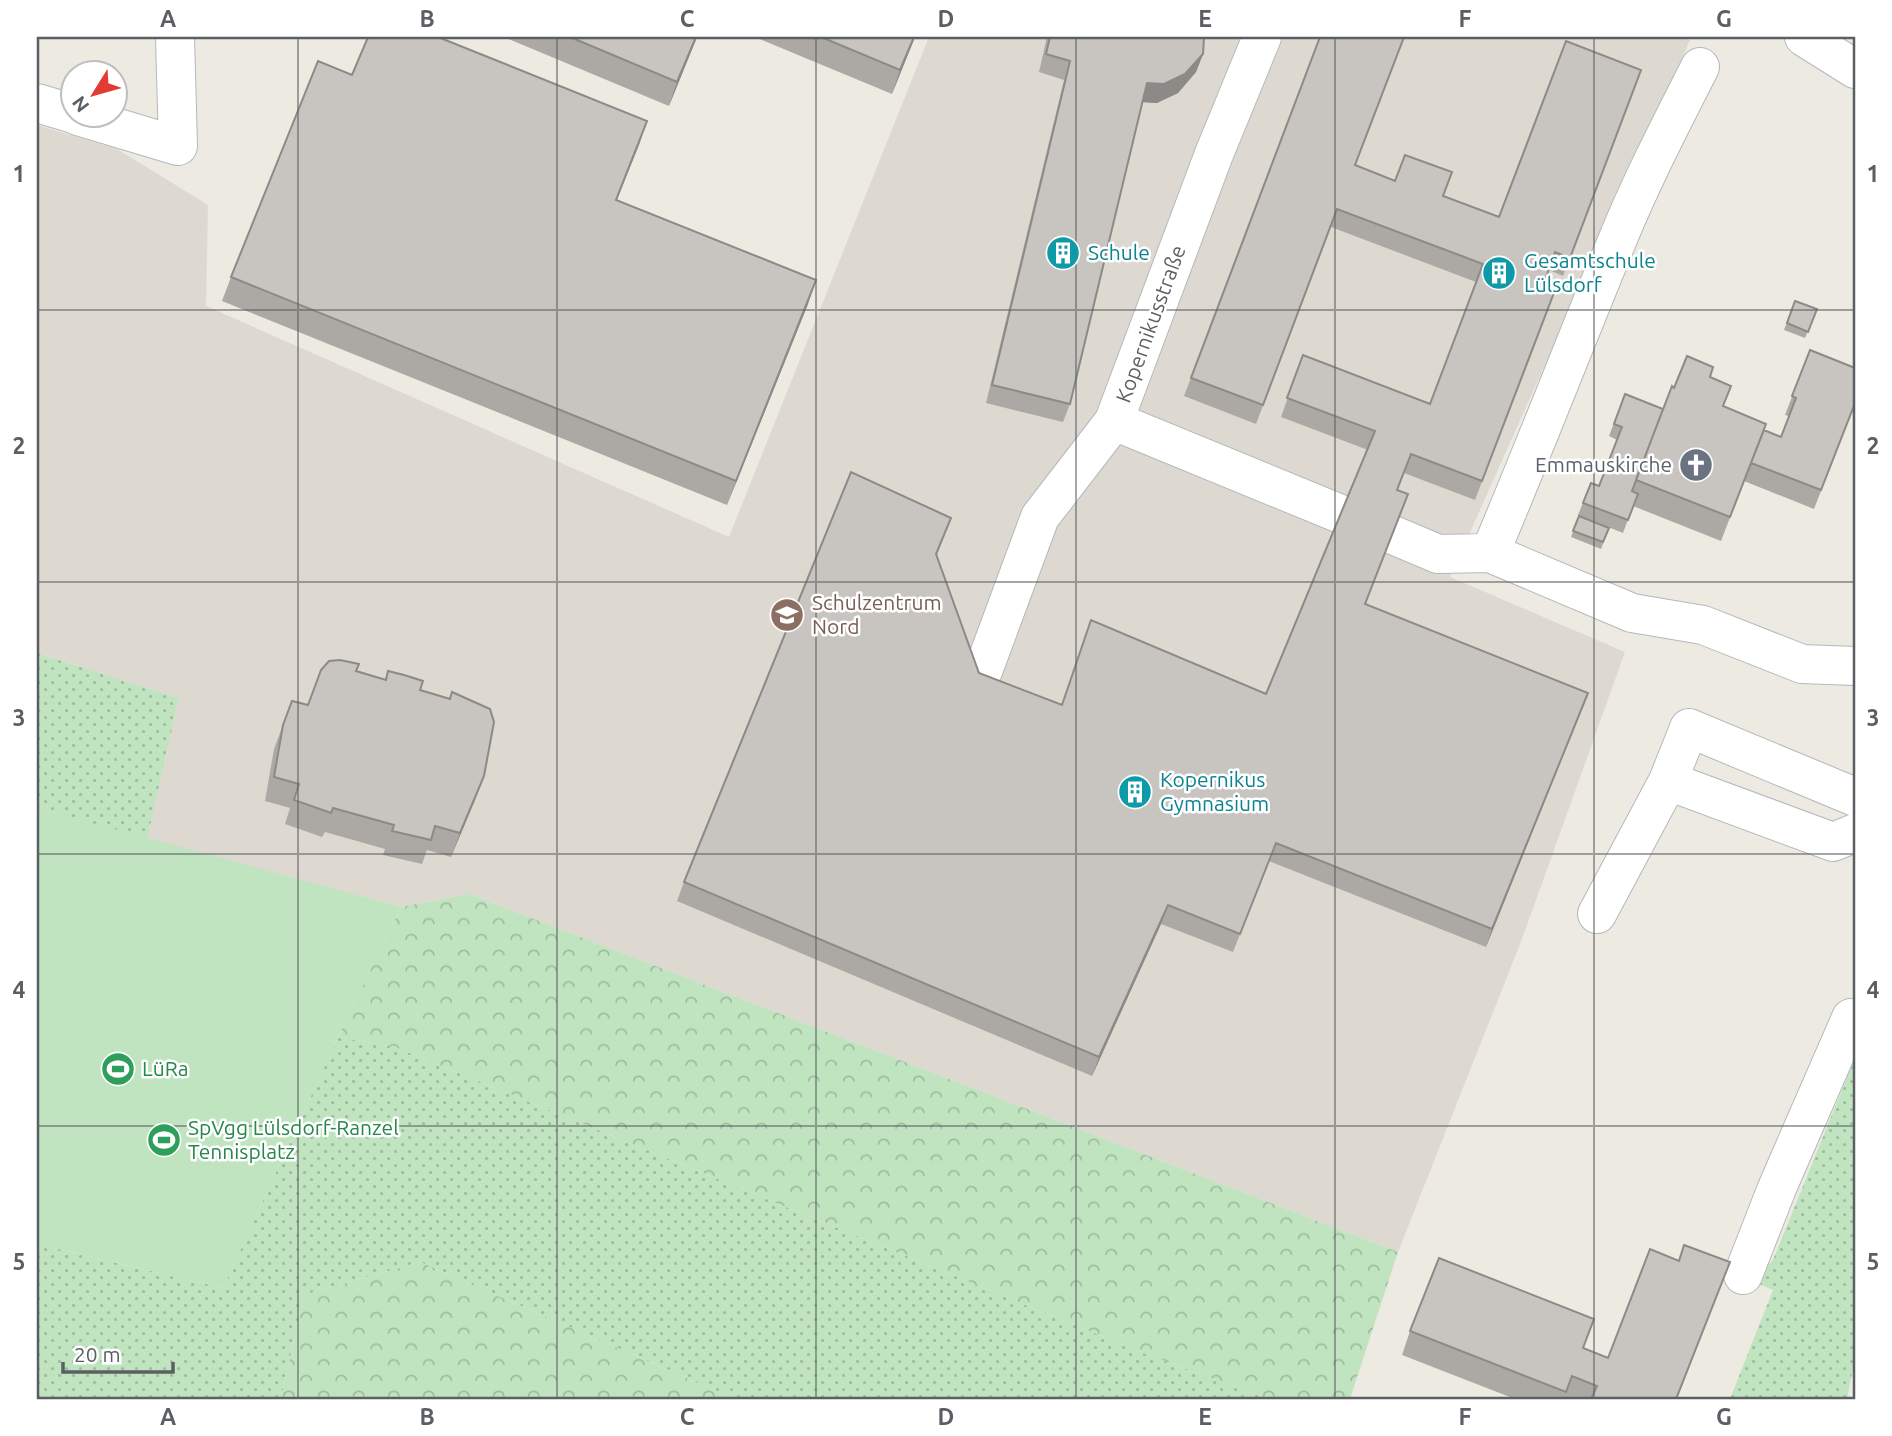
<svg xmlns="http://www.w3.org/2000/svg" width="1892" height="1436" viewBox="0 0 1892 1436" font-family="Ubuntu,sans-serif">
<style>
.education{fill:#ddd9d0}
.grass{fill:url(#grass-dots)}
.forest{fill:url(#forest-crowns)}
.pitch{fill:#c0e4bf}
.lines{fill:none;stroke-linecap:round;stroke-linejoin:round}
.minor-casing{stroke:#b5b8bc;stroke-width:40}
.minor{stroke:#fff;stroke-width:38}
.wall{fill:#aca9a5}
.shaded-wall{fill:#8c8a86}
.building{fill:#c8c5c0;stroke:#8c8a86;stroke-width:2}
.grid{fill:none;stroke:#5b5e63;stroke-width:2;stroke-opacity:0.55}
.labels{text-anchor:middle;stroke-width:5;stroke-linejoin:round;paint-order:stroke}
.culture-label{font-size:21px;fill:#0d838f;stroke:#fff;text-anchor:start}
.street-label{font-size:21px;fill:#5b5e63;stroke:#fff}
.worship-label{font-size:21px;fill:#5b616d;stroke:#fff;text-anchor:end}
.education-label{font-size:21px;fill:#785e54;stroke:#fff;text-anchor:start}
.leisure-label{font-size:21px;fill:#27864d;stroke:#fff;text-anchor:start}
.neatline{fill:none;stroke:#5b5e63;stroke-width:2.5}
.grid-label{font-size:23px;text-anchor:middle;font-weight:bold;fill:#5b5e63}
</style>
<defs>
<pattern id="grass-dots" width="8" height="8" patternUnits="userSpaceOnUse" patternTransform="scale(1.75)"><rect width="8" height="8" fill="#c0e4bf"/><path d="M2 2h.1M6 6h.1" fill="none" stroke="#9fbc9f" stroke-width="1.8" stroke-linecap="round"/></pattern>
<pattern id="forest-crowns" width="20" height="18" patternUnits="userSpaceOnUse" patternTransform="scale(1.75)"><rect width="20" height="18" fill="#c0e4bf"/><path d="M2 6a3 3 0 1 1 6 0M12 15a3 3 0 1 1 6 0" fill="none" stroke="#9fbc9f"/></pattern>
</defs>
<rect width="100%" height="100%" fill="#edeae2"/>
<path class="education" d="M929 37H1684L1690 40 1450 577 1625 652 1522 939 1398 1252 469 894 401 907 147 839 179 698 37 653V125L117 149 208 205 206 306 729 537Z"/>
<path class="grass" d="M37 653 179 698 147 839 37 808Z
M338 1037 395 1047 1141 1352 1268 1399H735L420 1262 304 1295 281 1399H37V1244L223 1288Z
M1855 1058V1359L1847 1399H1730L1773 1290 1750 1280 1762 1272 1773 1260Z"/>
<path class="forest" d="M469 894 1398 1252 1350 1399H1268L1141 1352 395 1047 338 1037 401 907Z
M420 1262 735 1399H281L304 1295Z"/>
<path class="pitch" d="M37 808 401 907 338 1037 223 1288 37 1244Z"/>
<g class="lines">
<g class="minor-casing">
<path id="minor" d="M1262 37 1214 154 1114 421 1343 515
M1804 37 1855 69
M37 103 74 114
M78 116 178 146 175 37
M1393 535 1438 554 1490 553 1632 613 1703 625 1802 664 1855 666
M1490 553C1534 449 1574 345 1617 241 1641 182 1671 124 1700 67
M983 671 1040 517 1114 421
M1855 797 1689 728 1668 781 1833 842 1855 833
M1597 914 1668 781
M1743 1275 1777 1188 1851 1018 1855 1021"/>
</g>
<use href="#minor" class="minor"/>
</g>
<path class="wall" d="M504 37H697L669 106Z
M755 37H915L892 94Z
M1047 37H1204L1203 54 1196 72 1178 93 1157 103 1142 102 1070 404 1063 422 986 403 1064 80 1039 72Z
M1320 37 1355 165 1395 181 1443 196 1499 217 1641 70 1563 276 1549 270 1543 286 1555 290 1475 500 1404 473 1397 490 1366 605 1581 711 1486 947 1269 861 1233 952 1161 924 1092 1076 677 901 684 882 944 536 937 555 979 673 1061 704 1266 694 1368 450 1281 417 1303 355 1430 404 1476 282 1331 227 1256 424 1184 396Z
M352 75 647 121 617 200 808 304 727 505 222 301 231 277Z
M1795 301 1817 309 1805 338 1784 330Z
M1810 350 1855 404 1814 509 1744 481 1721 541 1633 506 1623 533 1578 515 1591 483 1599 486 1617 440 1609 436 1625 394 1663 409 1674 388 1710 377 1724 407 1764 430 1781 437 1789 416 1785 415Z
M1579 516 1609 528 1601 549 1571 537Z
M356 671 385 679 388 671 420 690 484 776 451 857 427 850 422 864 383 855 385 849 325 832 322 837 285 824 290 808 265 801 274 749 283 725 308 705Z
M1679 1261 1730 1262 1677 1399H1515L1402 1355 1410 1331 1583 1348 1608 1358Z"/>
<path class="shaded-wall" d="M696 37H697L669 106 677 82Z
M914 37H915L892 94 900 70Z
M1203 54 1196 72 1178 93 1157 103 1140 102 1147 83Z
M647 121 639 145 607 224 616 200Z
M816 280 808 304 727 505 736 481Z
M1588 693 1581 711 1486 947 1492 929Z
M484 776 475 800 451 857 460 833Z
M1168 905 1161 924 1092 1076 1099 1057Z"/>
<path class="building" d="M368 37H438L647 121 616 200 816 280 736 481 231 277 318 61 352 75Z
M570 37H696L677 82Z
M821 37H914L900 70Z
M1050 37H1204L1203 54 1185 74 1164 84 1147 83 1070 404 992 385 1070 61 1046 54Z
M1320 37H1404L1355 165 1395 181 1405 155 1452 172 1443 196 1499 217 1566 41 1641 70 1570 258 1555 252 1543 286 1555 290 1482 481 1411 454 1397 490 1408 494 1365 604 1588 693 1492 929 1276 843 1240 934 1168 905 1099 1057 684 882 851 472 951 518 936 554 979 673 1062 705 1091 620 1266 694 1375 431 1287 398 1303 355 1430 404 1483 264 1337 209 1263 405 1191 378Z
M1795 301 1817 309 1808 332 1787 323Z
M1810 350 1855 368V403L1821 490 1751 463 1764 430 1781 437 1796 398 1792 396Z
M1687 356 1713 367 1710 377 1731 386 1723 406 1766 424 1730 517 1636 480 1672 386 1674 388Z
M1625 394 1663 409 1632 491 1638 494 1628 520 1583 503 1591 483 1599 486 1622 427 1614 424Z
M1579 516 1609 528 1603 542 1573 531Z
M340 660 359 664 356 671 386 680 388 671 404 675 423 681 420 690 450 699 452 692 490 709 494 722 484 776 460 833 435 826 431 840 392 831 394 825 333 808 331 813 294 800 299 784 274 777 283 725 292 701 308 705 321 670 329 661Z
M1684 1245 1730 1262 1676 1399H1591L1597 1386 1572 1376 1566 1392 1410 1331 1439 1258 1594 1319 1583 1348 1608 1358 1650 1249 1679 1261Z"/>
<path class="grid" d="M298 37V1399M557 37V1399M816 37V1399M1076 37V1399M1335 37V1399M1594 37V1399M37 310H1855M37 582H1855M37 854H1855M37 1126H1855"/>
<defs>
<g id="building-disc" transform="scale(1.75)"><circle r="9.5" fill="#0f9aa8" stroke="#fff"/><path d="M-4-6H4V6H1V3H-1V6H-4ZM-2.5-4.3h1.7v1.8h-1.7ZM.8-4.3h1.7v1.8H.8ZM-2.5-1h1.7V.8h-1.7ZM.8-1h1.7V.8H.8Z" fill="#fff"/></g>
<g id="church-disc" transform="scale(1.75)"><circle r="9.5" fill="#6b7280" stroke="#fff"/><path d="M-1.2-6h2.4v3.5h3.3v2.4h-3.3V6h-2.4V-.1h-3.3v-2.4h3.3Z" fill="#fff"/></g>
<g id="school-disc" transform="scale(1.75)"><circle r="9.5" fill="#8d6e63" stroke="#fff"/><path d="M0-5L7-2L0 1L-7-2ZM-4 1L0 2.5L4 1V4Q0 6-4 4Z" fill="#fff"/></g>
<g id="stadium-disc" transform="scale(1.75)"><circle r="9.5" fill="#2e9e5b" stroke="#fff"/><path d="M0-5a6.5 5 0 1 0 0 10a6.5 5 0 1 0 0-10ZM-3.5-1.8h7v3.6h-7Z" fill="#fff"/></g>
</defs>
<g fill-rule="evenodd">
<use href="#building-disc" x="1063" y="253"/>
<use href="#building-disc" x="1499" y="273"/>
<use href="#church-disc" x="1696" y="465"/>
<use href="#school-disc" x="787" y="615"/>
<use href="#building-disc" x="1135" y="792"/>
<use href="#stadium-disc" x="118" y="1069"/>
<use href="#stadium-disc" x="164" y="1140"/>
</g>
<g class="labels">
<g class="culture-label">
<text x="1088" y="260">Schule</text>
<text x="1524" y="268">Gesamtschule<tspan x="1524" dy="24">Lülsdorf</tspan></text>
<text x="1160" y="787">Kopernikus<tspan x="1160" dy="24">Gymnasium</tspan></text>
</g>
<g class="street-label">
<text transform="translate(1151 324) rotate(-70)" y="7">Kopernikusstraße</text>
</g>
<g class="worship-label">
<text x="1672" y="472">Emmauskirche</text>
</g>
<g class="education-label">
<text x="812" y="610">Schulzentrum<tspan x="812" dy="24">Nord</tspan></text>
</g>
<g class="leisure-label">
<text x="142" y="1076">LüRa</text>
<text x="188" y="1135">SpVgg Lülsdorf-Ranzel<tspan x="188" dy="24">Tennisplatz</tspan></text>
</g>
</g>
<rect width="1892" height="1436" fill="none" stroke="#ffffff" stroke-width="77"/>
<g transform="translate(94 94) rotate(233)"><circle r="33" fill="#ffffff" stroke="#bdbfc1" stroke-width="2"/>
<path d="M0-5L12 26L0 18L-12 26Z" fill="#e33b32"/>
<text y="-10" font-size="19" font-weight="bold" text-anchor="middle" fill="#5b5e63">N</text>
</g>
<path d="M63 1362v10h110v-10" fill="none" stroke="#5b5e63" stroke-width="3.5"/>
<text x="74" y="1362" font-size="21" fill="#5b5e63" stroke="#ffffff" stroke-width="5" paint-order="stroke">20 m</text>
<rect x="38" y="38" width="1816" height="1360" class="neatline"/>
<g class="grid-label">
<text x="168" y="27">A</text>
<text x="427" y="27">B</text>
<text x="687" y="27">C</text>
<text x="946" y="27">D</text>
<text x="1205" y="27">E</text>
<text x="1465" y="27">F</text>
<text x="1724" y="27">G</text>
<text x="19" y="182">1</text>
<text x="1873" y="182">1</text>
<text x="19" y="454">2</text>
<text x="1873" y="454">2</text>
<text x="19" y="726">3</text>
<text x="1873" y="726">3</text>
<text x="19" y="998">4</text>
<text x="1873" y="998">4</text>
<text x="19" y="1270">5</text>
<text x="1873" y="1270">5</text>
<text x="168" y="1425">A</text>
<text x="427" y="1425">B</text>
<text x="687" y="1425">C</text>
<text x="946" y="1425">D</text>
<text x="1205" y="1425">E</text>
<text x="1465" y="1425">F</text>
<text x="1724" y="1425">G</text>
</g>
</svg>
